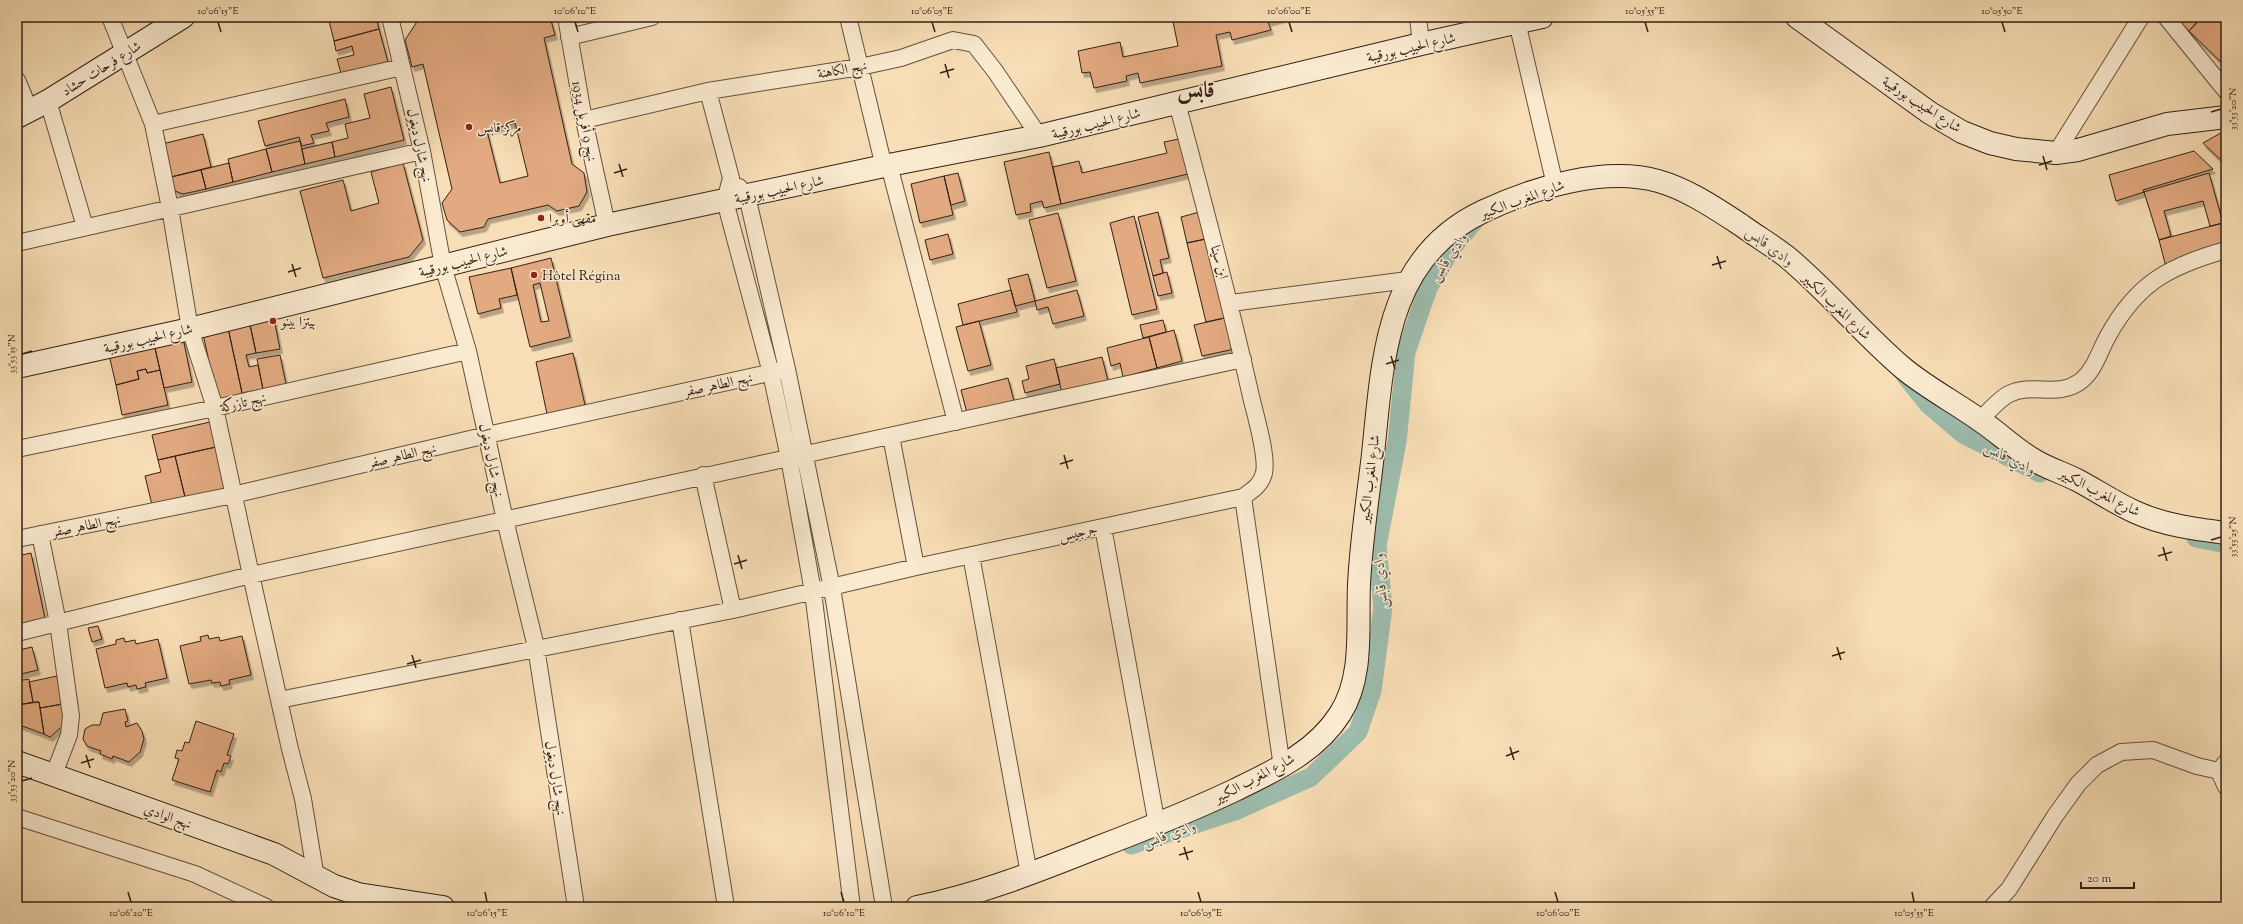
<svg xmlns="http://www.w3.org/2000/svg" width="2243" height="924" viewBox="0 0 2243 924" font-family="'Sorts Mill Goudy',Amiri,serif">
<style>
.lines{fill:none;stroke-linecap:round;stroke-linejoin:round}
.canal{stroke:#9dbcad;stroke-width:19}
.building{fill:#e3aa81;stroke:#332016;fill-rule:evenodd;filter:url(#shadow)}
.street-casing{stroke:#64503e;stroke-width:18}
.secondary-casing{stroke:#332016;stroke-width:24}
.street{stroke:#faead0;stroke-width:16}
.secondary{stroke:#faead0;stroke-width:22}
.ticks{fill:none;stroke:#332016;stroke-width:1.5}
.poi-dot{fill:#8f2418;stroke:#faead0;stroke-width:1.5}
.labels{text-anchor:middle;stroke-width:3;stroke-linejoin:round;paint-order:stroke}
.street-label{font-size:14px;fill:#332016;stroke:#faead0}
.poi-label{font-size:14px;fill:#332016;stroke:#faead0;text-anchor:start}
.water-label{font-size:15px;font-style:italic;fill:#534f43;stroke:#faead0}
.town-label{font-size:22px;font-weight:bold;fill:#332016;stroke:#faead0}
.neatline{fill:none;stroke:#332016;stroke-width:1.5}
.ticks-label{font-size:10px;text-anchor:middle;fill:#332016}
</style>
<defs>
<filter id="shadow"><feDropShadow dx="2.5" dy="4.5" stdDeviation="0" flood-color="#0004"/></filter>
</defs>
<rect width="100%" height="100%" fill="#f8deb6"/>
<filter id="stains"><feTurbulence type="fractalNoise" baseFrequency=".005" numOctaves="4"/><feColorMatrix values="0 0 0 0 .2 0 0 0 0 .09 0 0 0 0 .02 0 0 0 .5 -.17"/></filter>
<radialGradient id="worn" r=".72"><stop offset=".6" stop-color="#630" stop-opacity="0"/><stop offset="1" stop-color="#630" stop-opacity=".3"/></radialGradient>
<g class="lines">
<path class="canal" d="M1905 375 1928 404 1963 434 2040 473
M2196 538 2226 544
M1131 845 1235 811 1311 777 1358 732 1372 691 1383 607 1377 546 1397 442 1406 352 1428 288 1451 249 1476 219"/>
</g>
<path class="building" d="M328 17H376L379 29 334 41Z
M550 17 555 35 544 38 572 164 584 173 587 192 579 206 557 211 548 205 488 219 484 227 460 232 447 220 442 203 452 189 423 64 412 67 405 40 420 17ZM515 123 528 176 500 183 487 131Z
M1172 17H1283V18L1268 22 1271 30 1232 40 1230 32 1216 35 1222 66 1140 83 1138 73 1126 76 1127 81 1094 88 1090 72 1082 73 1078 51 1120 42 1123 57 1178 46Z
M2175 17H2202L2189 31Z
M2202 17H2226V63L2224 65 2189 31Z
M379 29 388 62 341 73 337 59 354 55 352 46 336 51 334 41Z
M391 87 404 140 335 157 332 142 348 138 345 124 370 118 364 94Z
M345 99 349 117 326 123 329 131 311 135 314 143 302 146 299 137 265 146 258 121Z
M2226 130V165L2203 143Z
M203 134 211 167 171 177 162 144Z
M1184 138 1192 173 1061 204 1053 167 1079 161 1082 173 1167 153 1164 142Z
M300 141 305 164 272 172 266 149Z
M332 142 335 157 305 164 302 149Z
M266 149 272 172 233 182 228 159Z
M2194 151 2213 169 2143 190 2144 192 2116 201 2109 175Z
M1049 152 1061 204 1044 208 1042 201 1030 204 1031 212 1016 215 1004 162Z
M229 163 233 182 206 189 201 170Z
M403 163 423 240 409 257 323 278 300 191 343 180 351 211 379 203 371 172Z
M201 170 206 189 183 194 175 191 171 177Z
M958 173 965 201 951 205 944 176Z
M2209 173 2223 223 2210 226 2203 201 2164 211 2171 236 2159 240 2144 192Z
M944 176 953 215 920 223 911 184Z
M1203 211 1210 238 1187 243 1181 217Z
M1158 212 1169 258 1160 260 1163 273 1153 276 1138 217Z
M1058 213 1076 281 1047 288 1029 220Z
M1134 216 1157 309 1132 315 1110 223Z
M2223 223 2226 234V251L2166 267 2159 240Z
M948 234 953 254 930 260 925 240Z
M1210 238 1229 317 1206 322 1187 243Z
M551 258 570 337 530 347 511 268ZM540 283 549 321 541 322 533 285Z
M511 268 517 295 499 299 501 308 478 314 469 277Z
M1167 272 1172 293 1158 296 1153 276Z
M1028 274 1035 301 1015 306 1008 279Z
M1011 290 1017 312 963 325 958 304Z
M1077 290 1084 316 1053 324 1048 307 1037 310 1035 301Z
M271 304 280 349 256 353 247 310Z
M247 310 256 353 246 355 249 367 258 365 263 389 242 393 225 314Z
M225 314 243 397 218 403 200 320Z
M1229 317 1234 344 1230 350 1202 356 1194 325Z
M1163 320 1166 332 1143 338 1140 325Z
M979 321 991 365 968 371 956 327Z
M181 328 192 382 164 388 152 335Z
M1174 330 1182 361 1157 368 1149 337Z
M152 335 160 370 147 373 146 369 137 371 139 379 116 385 107 346Z
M1149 337 1157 368 1123 377 1120 363 1111 366 1107 348Z
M573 353 585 405 547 414 536 362Z
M280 355 286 384 263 389 257 359Z
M1102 357 1108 381 1062 393 1056 368Z
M1054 359 1060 384 1025 393 1022 381 1029 379 1026 366Z
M146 369 147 373 160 370 168 405 122 415 116 385 139 379 137 371Z
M1008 378 1015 405 968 417 961 390Z
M210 422 216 447 158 460 152 435Z
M216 447 226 493 186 501 175 456Z
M175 456 186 501 153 509 145 476 161 472 158 460Z
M31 553 46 623 17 629V556Z
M98 626 102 639 92 642 88 628Z
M208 635 209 639 219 637 220 641 242 636 251 675 229 680 230 684 221 686 220 682 212 683 211 680 189 684 180 646 201 641 200 637Z
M124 638 125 642 135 640 136 644 158 639 167 678 145 683 146 687 137 689 136 685 128 687 127 683 105 688 96 649 116 644V640Z
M17 643 19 650 32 647 38 670 17 675Z
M57 676 63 704 40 708 39 702H33L29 682Z
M29 679 33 702 17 705V681Z
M39 702 40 708 44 734 17 724V705Z
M63 704 66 723 50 737 44 734 40 708Z
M125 709 128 721 125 722 126 727 137 723 142 731 144 739 140 752 129 762 113 756 112 759 100 754 101 751 87 746 83 739 85 729 92 725H100L103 713Z
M196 721 234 734 227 755 231 756 228 764 224 763 221 772 217 770 210 792 172 780 179 759 175 758 177 750 182 751 185 742 189 743Z"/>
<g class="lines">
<g class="street-casing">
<path id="street" d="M110 17 153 124 170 208 190 329 215 408 251 575 290 749 303 799 316 878
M390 17 422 151 443 266 468 351 505 520 536 647 576 907
M566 17 584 120 607 225
M848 17 884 167
M1418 17 1421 44
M2166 17 2226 91
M1517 22 1555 185
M569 37 652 17
M17 80 30 111
M708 91 731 178 725 201 771 373 789 458 813 592 852 907
M48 101 85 227
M584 120 708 91 860 67 901 58 953 40 974 44 995 71 1039 136
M153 124 402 67
M2056 153 2141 17
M889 165 956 422
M739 187 747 196 787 369 832 588 884 907
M17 243 422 151
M1231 303 1408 280
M1980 420C1988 412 1999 399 2009 394 2034 382 2059 399 2082 380 2095 369 2100 350 2108 336 2137 283 2169 266 2226 250
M891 436 916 567
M17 449 215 408 468 351
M703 475 733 610
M1243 497 1282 767
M1103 527 1157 825
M40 534 58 623 71 716 69 735 54 774
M17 539 233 495 487 435 787 369
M971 555 1029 874
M680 620 726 907
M17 633 251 575 1243 359
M279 700 733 610 916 567 1243 497C1253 490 1261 485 1264 473 1268 455 1254 411 1250 392 1228 295 1203 199 1177 103
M2219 771 2226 787
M17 817 195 874 266 907
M1992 907 2009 889 2055 816 2078 784 2097 765 2121 752 2153 750 2197 766 2219 771 2226 762"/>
</g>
<g class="secondary-casing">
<path id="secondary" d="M1797 17 1930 113 1962 132 1990 143 2016 149 2056 153 2078 150 2167 124 2226 117
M17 117 48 101 183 17
M17 367 190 329 607 225 889 165 1039 136 1421 44 1542 17
M17 762 274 854 334 886 358 894 443 907
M917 907C978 895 1038 871 1096 848 1143 830 1189 812 1235 790 1274 771 1316 752 1340 714 1364 677 1357 627 1359 585 1361 541 1368 498 1373 454 1383 359 1385 257 1484 211 1533 188 1604 166 1658 181 1687 189 1715 208 1741 225 1756 236 1773 246 1787 257 1828 291 1862 333 1903 368 1927 388 1956 403 1981 421 1999 433 2015 449 2034 460 2047 468 2063 473 2077 480 2096 490 2115 503 2135 512 2163 525 2195 529 2226 533"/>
</g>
<use href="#street" class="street"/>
<use href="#secondary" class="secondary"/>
</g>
<path class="ticks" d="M218 22 221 32M575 22 578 32M932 22 935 32M1289 22 1292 32M1645 22 1648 32M2002 22 2005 32M945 64 949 78M940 73 954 69M2211 112 2221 109M2043 156 2047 170M619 164 623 177M2039 165 2052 161M614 173 627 169M1717 256 1721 269M292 264 296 277M1712 265 1726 261M288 272 301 268M22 354 32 351M1391 356 1395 369M1386 364 1399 360M1064 455 1068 469M1060 464 1073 460M2211 540 2221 537M2163 547 2167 561M738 555 742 569M2158 556 2172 552M734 564 747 560M1837 647 1841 660M412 655 416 668M1832 656 1845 652M407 664 421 660M1510 747 1514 760M86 755 90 768M1506 756 1519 751M81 763 94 759M22 781 32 778M1184 847 1188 860M1179 855 1193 851M128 892 131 902M485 892 487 902M841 892 844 902M1198 892 1201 902M1555 892 1558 902M1912 892 1914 902"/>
<g class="poi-dot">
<circle cx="469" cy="127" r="4"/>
<circle cx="541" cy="218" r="4"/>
<circle cx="534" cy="275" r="4"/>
<circle cx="273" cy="321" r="4"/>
</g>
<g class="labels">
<g class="street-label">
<text transform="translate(1411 47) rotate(-13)" y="5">شارع الحبيب بورقيبة</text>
<text transform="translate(101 68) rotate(-32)" y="5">شارع فرحات حشاد</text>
<text transform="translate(842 69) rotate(-10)" y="5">نهج الكاهنة</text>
<text transform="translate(1922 104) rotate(33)" y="5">شارع الحبيب بورقيبة</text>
<text transform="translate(585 121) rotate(79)" y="5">نهج 9 أفريل 1934</text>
<text transform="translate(1096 123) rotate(-14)" y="5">شارع الحبيب بورقيبة</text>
<text transform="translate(420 145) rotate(78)" y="5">نهج شارل ديغول</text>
<text transform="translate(779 189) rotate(-12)" y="5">شارع الحبيب بورقيبة</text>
<text transform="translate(1522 199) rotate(-20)" y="5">شارع المغرب الكبير</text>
<text transform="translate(463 261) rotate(-14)" y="5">شارع الحبيب بورقيبة</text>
<text transform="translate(1220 262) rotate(75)" y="5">ابن سينا</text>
<text transform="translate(1837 306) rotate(44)" y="5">شارع المغرب الكبير</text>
<text transform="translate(148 338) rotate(-13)" y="5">شارع الحبيب بورقيبة</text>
<text transform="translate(718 384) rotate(-12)" y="5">نهج الطاهر صفر</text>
<text transform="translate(243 402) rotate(-13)" y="5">نهج تازركة</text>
<text transform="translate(402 455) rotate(-13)" y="5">نهج الطاهر صفر</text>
<text transform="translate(492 460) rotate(78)" y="5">نهج شارل ديغول</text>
<text transform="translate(1369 479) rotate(-83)" y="5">شارع المغرب الكبير</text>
<text transform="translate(2100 492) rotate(27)" y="5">شارع المغرب الكبير</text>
<text transform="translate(86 525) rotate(-11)" y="5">نهج الطاهر صفر</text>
<text transform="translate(1078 532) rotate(-12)" y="5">جرجيس</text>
<text transform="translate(556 778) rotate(81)" y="5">نهج شارل ديغول</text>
<text transform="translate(1254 778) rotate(-28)" y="5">شارع المغرب الكبير</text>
<text transform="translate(168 816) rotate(20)" y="5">نهج الوادي</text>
</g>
<g class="poi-label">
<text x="477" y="132">مركز قابس</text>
<text x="549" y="223">مقهى أوبرا</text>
<text x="542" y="280">Hôtel Régina</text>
<text x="281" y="326">بيتزا بينو</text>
</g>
<g class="water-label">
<text transform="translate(1770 246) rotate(37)" y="5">وادي قابس</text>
<text transform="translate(1448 257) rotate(-56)" y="5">وادي قابس</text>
<text transform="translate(2010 458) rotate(27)" y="5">وادي قابس</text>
<text transform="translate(1380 581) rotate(-94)" y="5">وادي قابس</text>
<text transform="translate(1169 834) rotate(-19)" y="5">وادي قابس</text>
</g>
<g class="town-label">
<text x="1196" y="97">قابس</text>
</g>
</g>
<rect width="2243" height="924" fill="none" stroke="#f8deb6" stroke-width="44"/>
<path d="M2081 882v6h53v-6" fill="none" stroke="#332016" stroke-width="2"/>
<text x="2087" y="882" font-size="12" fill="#332016" stroke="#faead0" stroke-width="3" paint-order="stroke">20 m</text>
<rect x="22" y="22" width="2199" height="880" class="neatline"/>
<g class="ticks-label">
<text x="218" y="14">10°06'15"E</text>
<text x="575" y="14">10°06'10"E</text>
<text x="932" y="14">10°06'05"E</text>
<text x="1289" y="14">10°06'00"E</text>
<text x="1645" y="14">10°05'55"E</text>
<text x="2002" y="14">10°05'50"E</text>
<text transform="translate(2232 109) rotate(-90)" y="4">33°53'20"N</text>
<text transform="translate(11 354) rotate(-90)" y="4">33°53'15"N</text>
<text transform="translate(2232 537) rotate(-90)" y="4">33°53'25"N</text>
<text transform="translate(11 781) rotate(-90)" y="4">33°53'20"N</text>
<text x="131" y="916">10°06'20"E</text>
<text x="487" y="916">10°06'15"E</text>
<text x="844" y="916">10°06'10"E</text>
<text x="1201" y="916">10°06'05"E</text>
<text x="1558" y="916">10°06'00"E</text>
<text x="1914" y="916">10°05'55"E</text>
</g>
<rect width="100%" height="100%" filter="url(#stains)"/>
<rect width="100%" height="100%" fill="url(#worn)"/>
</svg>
